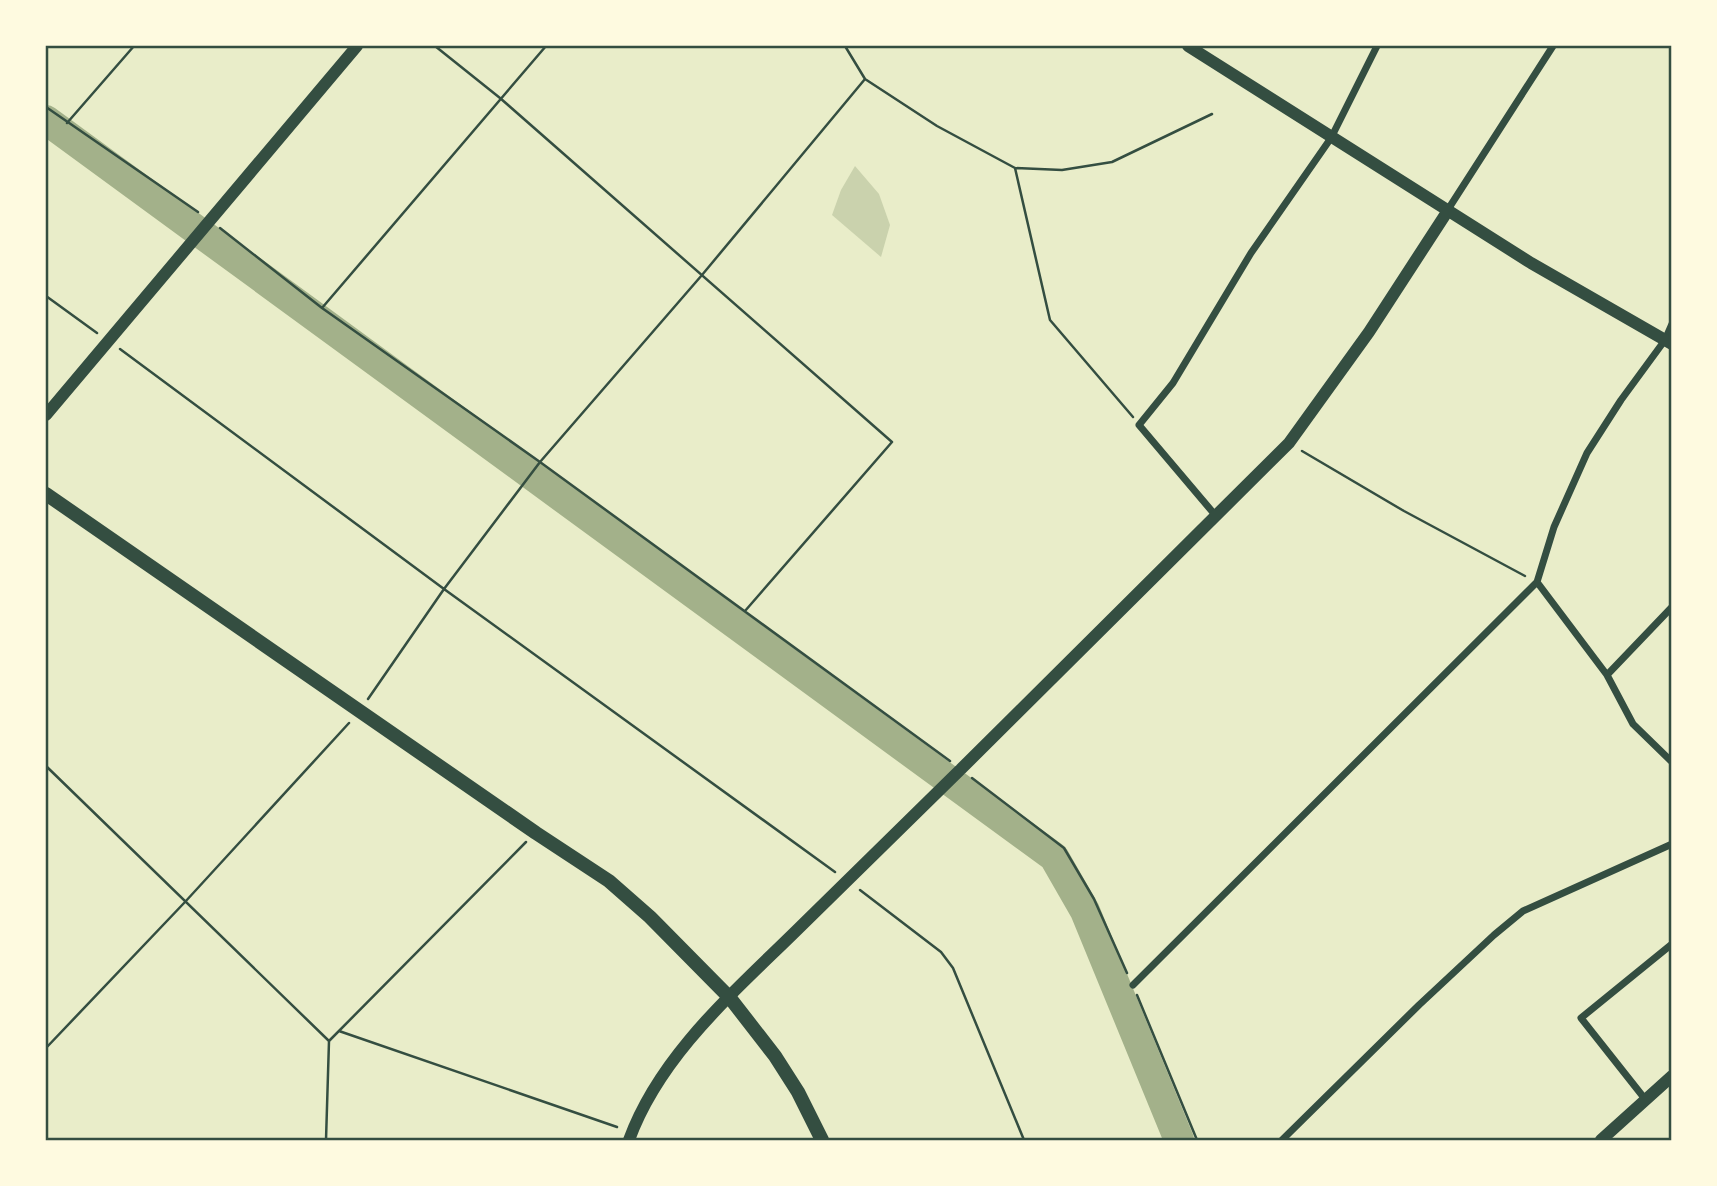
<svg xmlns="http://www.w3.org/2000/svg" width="1717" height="1186" viewBox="0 0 1717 1186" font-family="Rubik,sans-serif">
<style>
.green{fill:#cad2ad}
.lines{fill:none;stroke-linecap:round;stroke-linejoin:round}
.river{stroke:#a3b18a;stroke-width:30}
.path{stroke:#344e41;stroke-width:2.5}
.minor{stroke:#344e41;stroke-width:7}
.tertiary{stroke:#344e41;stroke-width:12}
.secondary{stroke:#344e41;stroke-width:14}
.neatline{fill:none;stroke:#344e41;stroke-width:2.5}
</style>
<rect width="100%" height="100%" fill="#e9edc9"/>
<path class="green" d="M855 166 879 194 890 225 881 257 832 215 841 190Z"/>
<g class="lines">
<path class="river" d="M46 120 1054 857 1085 911 1179 1140"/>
<path class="path" d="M435 46 500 98 892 442 745 611
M845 46 865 79 937 126 1015 168 1062 170 1112 162 1212 114
M46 107 198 212
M67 123 134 46
M1015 168 1050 320 1133 417
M220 228 322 308 540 462 950 761
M46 296 97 333
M322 308 546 46
M120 349 444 589 835 872
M1302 451 1404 511 1525 576
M368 699 444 589 540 462 702 275 865 79
M46 766 329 1041
M972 778 1064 848 1094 899 1127 973
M860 890 941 952 953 968 1024 1140
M1137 995 1197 1140
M339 1031 617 1127
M46 1048 185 902 349 723
M326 1140 329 1041 526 842"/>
<path class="minor" d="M1447 211 1553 46
M1216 516 1139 425 1173 383 1251 253 1331 138 1377 46
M1537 582 1607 675 1633 724 1672 762
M1607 675 1672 607
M1133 985 1537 582 1554 527 1587 453 1621 400 1665 340 1672 324
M1645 1099 1581 1018 1672 944
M1282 1140 1419 1005 1494 935 1523 911 1672 844"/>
<path class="tertiary" d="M1188 46 1531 263 1672 344
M46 415 357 46
M961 769 1289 443 1369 332 1447 212
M629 1140C660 1055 734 992 797 930 851 877 906 823 960 770
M1601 1140 1672 1076"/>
<path class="secondary" d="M46 494 536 833 609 881 650 917 730 998 775 1056 798 1092 822 1140"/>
</g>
<rect width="1717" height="1186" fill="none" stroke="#fefae0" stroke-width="94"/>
<rect x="47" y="47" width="1623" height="1092" class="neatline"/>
</svg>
